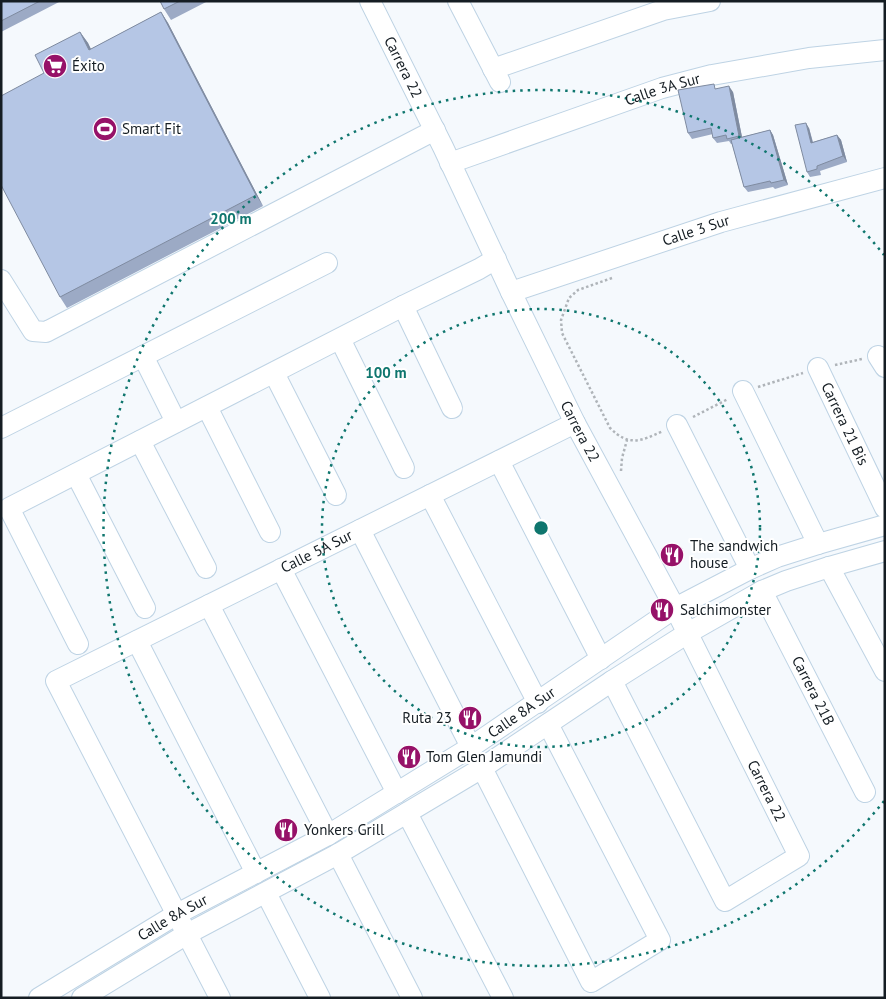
<svg xmlns="http://www.w3.org/2000/svg" width="886" height="999" viewBox="0 0 886 999" font-family="'PT Sans',sans-serif">
<style>
.lines{fill:none;stroke-linecap:round;stroke-linejoin:round}
.minor-casing{stroke:#bed3e4;stroke-width:22}
.path{stroke:#afb4b9;stroke-width:2.5;stroke-dasharray:2.5 2.5;stroke-linecap:butt}
.minor{stroke:#fff;stroke-width:20}
.wall{fill:#9caac5}
.shaded-wall{fill:#7f8ba0}
.building{fill:#b5c6e5;stroke:#7f8ba0}
.ring{fill:none;stroke:#0f766e;stroke-width:2.5;stroke-dasharray:2.5 5}
.labels{text-anchor:middle;stroke-width:4;stroke-linejoin:round;paint-order:stroke}
.poi-label{font-size:15px;fill:#151d23;stroke:#fff;text-anchor:start}
.street-label{font-size:15px;fill:#151d23;stroke:#fff}
.centre{fill:#0f766e;stroke:#fff;stroke-width:2.5}
.ring-label{font-size:15px;text-anchor:middle;font-weight:bold;fill:#0f766e;stroke:#fff;stroke-width:4;stroke-linejoin:round;paint-order:stroke}
</style>
<rect width="100%" height="100%" fill="#f5f9fd"/>
<g class="lines">
<g class="minor-casing">
<g id="minor">
<path id="s1" d="M370 1 443 147 511 292 575 423 675 608 799 856 725 901 612 681"/>
<path d="M458 1 500 82"/>
<path d="M493 69 663 10 710 1"/>
<path id="s2" d="M450 163 662 88 712 75 809 58 885 50"/>
<path d="M1 280 33 331 46 332 435 130"/>
<path id="s3" d="M511 292 721 222 885 178"/>
<path d="M403 306 452 408"/>
<path d="M340 339 404 468"/>
<path d="M143 356 176 422"/>
<path d="M878 356 885 367"/>
<path id="s4" d="M818 368 885 508"/>
<path d="M274 373 336 495"/>
<path d="M743 391 818 544"/>
<path d="M207 407 270 532"/>
<path d="M677 425 750 569"/>
<path d="M1 428 327 263"/>
<path d="M140 441 206 568"/>
<path d="M499 461 601 659"/>
<path d="M76 474 145 608"/>
<path d="M430 495 538 703"/>
<path d="M360 530 471 747"/>
<path d="M829 567 885 671"/>
<path d="M281 569 397 793"/>
<path id="s5" d="M762 591 865 792"/>
<path d="M209 605 328 835"/>
<path d="M137 641 256 873"/>
<path d="M78 644 9 508 403 306 479 269 496 259"/>
<path d="M482 768 591 982 660 940 548 724"/>
<path d="M407 813 503 998"/>
<path d="M338 854 412 998"/>
<path d="M266 893 320 998"/>
<path id="s6" d="M39 998 177 914 328 835 471 747 675 608 750 569 777 557 818 544 885 525"/>
<path d="M82 998 187 934 338 854 482 768 612 681 688 633 762 591 786 581 829 567 885 551"/>
<path id="s7" d="M220 998 56 681 575 423"/>
</g>
</g>
<path class="path" d="M612 278 578 290 569 298 561 320 562 333 610 428C629 447 641 441 663 431
M835 365 862 359
M758 387 803 373
M693 417 728 399
M621 471 622 458 627 440"/>
<use href="#minor" class="minor"/>
</g>
<path class="wall" d="M1 1H61L1 32Z
M160 1H208L171 20 164 9Z
M161 12 168 23 263 206 67 308 60 297 44 73 80 32 88 43 91 49Z
M718 89 733 92 742 137 770 130 773 135 788 185 775 189 773 187 748 192 744 187 732 144H731L729 141 717 143 713 138V134L692 139 688 133Z
M809 128 813 142 837 135 841 140 847 162 820 171 821 175 810 177 807 172Z"/>
<path class="shaded-wall" d="M161 12 168 23 263 206 256 195Z
M80 32 88 43 96 60 89 50Z
M729 86 733 92 743 142 739 136Z
M806 123 809 128 814 148 811 143Z
M770 130 773 135 788 185 784 180Z
M837 135 841 140 847 162 843 156Z"/>
<path class="building" d="M1 1H40L1 21Z
M160 1H180L164 9Z
M161 12 256 195 60 297 1 185V96L44 73 35 55 80 32 89 50Z
M714 84 715 89 729 86 739 136 727 139 726 135 713 138 711 128 688 133 678 90Z
M806 123 811 143 837 135 843 156 817 166V169L807 172 795 125Z
M770 130 784 180 771 183 770 181 744 187 731 140Z"/>
<g class="ring">
<circle cx="541" cy="528" r="219"/>
<path d="M884 801A438 438 0 1 1 884 255"/>
</g>
<defs>
<g id="supermarket-disc" transform="scale(1.25)"><circle r="9.5" fill="#961168" stroke="#fff"/><path d="M-6-5.5h2.5l.6 2H6L4.5 2H-2.5L-4.4-4H-6ZM-1.5 3.2a1.3 1.3 0 1 0 .1 0ZM3 3.2a1.3 1.3 0 1 0 .1 0Z" fill="#fff"/></g>
<g id="stadium-disc" transform="scale(1.25)"><circle r="9.5" fill="#961168" stroke="#fff"/><path d="M0-5a6.5 5 0 1 0 0 10a6.5 5 0 1 0 0-10ZM-3.5-1.8h7v3.6h-7Z" fill="#fff"/></g>
<g id="restaurant-disc" transform="scale(1.25)"><circle r="9.5" fill="#961168" stroke="#fff"/><path d="M-5-6h1v4h1v-4h1v4h1v-4h1v5L-1.5 .5V6h-2V.5L-5-1ZM5-6V6H3V1.5H1.5Q1.5-4 5-6Z" fill="#fff"/></g>
</defs>
<g fill-rule="evenodd">
<use href="#supermarket-disc" x="55" y="66"/>
<use href="#stadium-disc" x="105" y="129"/>
<use href="#restaurant-disc" x="672" y="555"/>
<use href="#restaurant-disc" x="662" y="610"/>
<use href="#restaurant-disc" x="470" y="718"/>
<use href="#restaurant-disc" x="409" y="757"/>
<use href="#restaurant-disc" x="286" y="830"/>
</g>
<g class="labels">
<g class="poi-label">
<text x="72" y="71">Éxito</text>
<text x="122" y="134">Smart Fit</text>
<text x="690" y="551">The sandwich<tspan x="690" dy="17">house</tspan></text>
<text x="680" y="615">Salchimonster</text>
<text x="452" y="723" text-anchor="end">Ruta 23</text>
<text x="426" y="762">Tom Glen Jamundi</text>
<text x="304" y="835">Yonkers Grill</text>
</g>
<g class="street-label">
<text dy="5" stroke="none"><textPath href="#s1" startOffset="74">Carrera 22</textPath></text>
<text dy="5" stroke="none"><textPath href="#s2" startOffset="225">Calle 3A Sur</textPath></text>
<text dy="5" stroke="none"><textPath href="#s3" startOffset="195">Calle 3 Sur</textPath></text>
<text dy="5" stroke="none"><textPath href="#s4" startOffset="62">Carrera 21 Bis</textPath></text>
<text dy="5" stroke="none"><textPath href="#s1" startOffset="479">Carrera 22</textPath></text>
<text dy="5" stroke="none"><textPath href="#s7" startOffset="648">Calle 5A Sur</textPath></text>
<text dy="5" stroke="none"><textPath href="#s5" startOffset="112">Carrera 21B</textPath></text>
<text dy="5" stroke="none"><textPath href="#s6" startOffset="561">Calle 8A Sur</textPath></text>
<text dy="5" stroke="none"><textPath href="#s1" startOffset="884">Carrera 22</textPath></text>
<text dy="5" stroke="none"><textPath href="#s6" startOffset="156">Calle 8A Sur</textPath></text>
</g>
</g>
<circle cx="541" cy="528" r="8" class="centre"/>
<g class="ring-label">
<text x="231" y="224">200 m</text>
<text x="386" y="378">100 m</text>
</g>
<rect width="886" height="999" fill="none" stroke="#151d23" stroke-width="5"/>
</svg>
